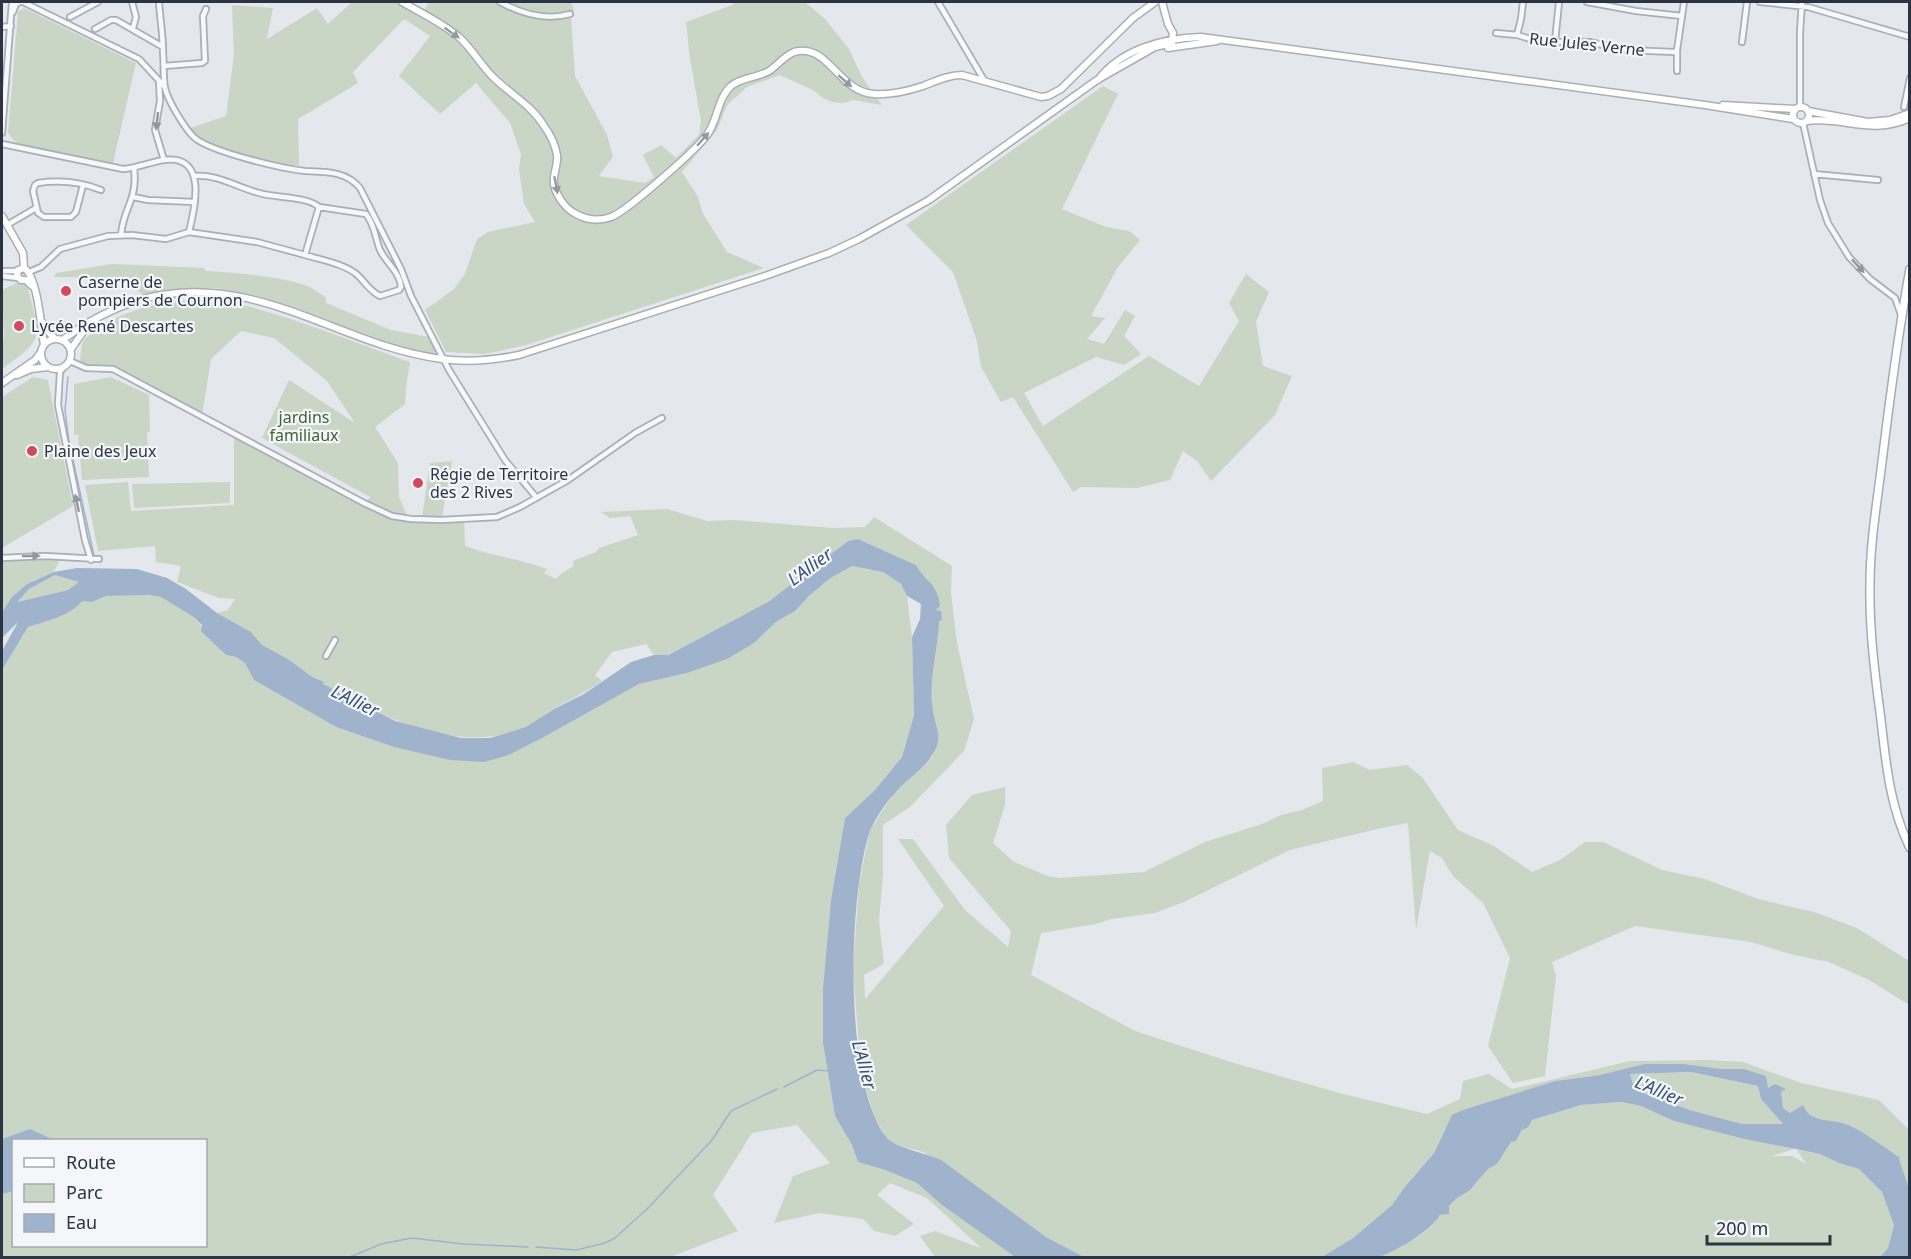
<svg xmlns="http://www.w3.org/2000/svg" width="1911" height="1259" viewBox="0 0 1911 1259" font-family="'Noto Sans',sans-serif">
<style>
.green{fill:#c9d6c5;fill-rule:evenodd}
.water{fill:#9fb4cc;fill-rule:evenodd}
.lines{fill:none;stroke-linecap:round;stroke-linejoin:round}
.stream{stroke:#9fb4cc;stroke-width:1.5}
.street-casing{stroke:#a9aeb7;stroke-width:8}
.secondary-casing{stroke:#a9aeb7;stroke-width:9}
.primary-casing{stroke:#a3abb8;stroke-width:10}
.street{stroke:#f7f8fa;stroke-width:4.5}
.secondary{stroke:#fff;stroke-width:6}
.primary{stroke:#fff;stroke-width:7}
.oneway{fill:#959aa2}
.oneway2{fill:#9196a0}
.poi-dot{fill:#d1495b;stroke:#f4f6f9;stroke-width:2}
.labels{text-anchor:middle;stroke-width:4.5;stroke-linejoin:round;paint-order:stroke}
.street-label{font-size:16px;fill:#2b3445;stroke:#f4f6f9}
.poi-label{font-size:16px;fill:#2b3445;stroke:#f4f6f9;text-anchor:start}
.park-label{font-size:16px;fill:#3f6138;stroke:#f4f6f9}
.water-label{font-size:18px;font-style:italic;fill:#34527a;stroke:#f4f6f9}
</style>
<rect width="100%" height="100%" fill="#e4e7ec"/>
<path class="green" d="M352 2H408L424 11 429 2H571L574 9 571 18 575 76 607 135 613 157 599 176 645 183 654 177 643 155 661 145 676 158 699 135 701 121 690 59 686 22 735 4 732 2H805L824 18 849 49 862 77 882 105 854 100 842 103 832 102 823 98 813 90 780 75 747 87 727 105 717 130 682 172 698 197 702 212 727 252 764 268 523 346 484 354 446 352 425 310 453 290 465 274 477 239 488 232 535 222 524 204 519 169 521 154 510 123 476 83 440 114 399 76 430 36 404 19 353 72 358 83 298 119 299 166C276 163 201 148 190 128L226 116 234 55 232 5 273 8 267 39 317 8 328 24Z
M24 8 136 63 113 163 19 146 8 133 18 12Z
M1103 86 1118 94 1062 209 1106 227 1129 231 1140 240 1118 267 1091 316 1105 318 1087 339 1104 344 1125 310 1135 316 1124 336 1141 354 1124 365 1096 357 1024 393 1043 426 1149 356 1199 386 1239 321 1229 303 1246 274 1269 292 1256 322 1263 366 1292 376 1275 415 1211 481 1197 461 1183 451 1170 480 1137 488 1081 487 1073 492 1013 397 1001 402 981 367 977 341 953 272 906 225Z
M112 264 205 268V271C232 272 285 277 310 287 315 290 321 294 326 298V303L391 330 429 337 436 349 434 355 411 350 255 295 215 288 167 290 143 295 136 289 131 278 54 277 56 273Z
M17 283 26 284 28 289C41 339 45 338 2 369V338H4L2 290Z
M208 298C274 308 347 340 410 362L406 388 405 404 375 427 398 463 399 497 407 516 422 518 430 463 452 461 442 517 464 519 465 546C492 556 520 559 547 569L544 573 556 579 562 573 574 566 573 561 596 552 599 548 638 535 630 516 610 518 601 512 667 509 707 521 734 520 833 528 865 527 874 517 952 566 951 593 957 643 974 719 964 751 910 807 883 825V874L879 921 884 964 864 975 865 999 944 906 898 839H913L965 910 1008 947 1011 931 949 858 946 825 972 795 1005 787V805L993 843 1014 862 1048 876 1060 878 1144 872 1205 842 1262 824 1281 815 1302 810 1323 801 1322 768 1353 762 1370 770 1407 765 1422 777 1458 830 1494 846 1532 872 1560 860 1585 842H1603L1662 870 1705 879 1758 899 1814 912 1857 928 1909 961V1005L1869 980 1829 962 1794 955 1751 942 1635 926 1552 962 1556 976 1545 1076 1513 1083 1488 1046 1510 958 1483 903 1453 876 1442 858 1430 851 1416 930 1408 823 1377 829 1290 850 1184 902 1155 913 1111 919 1096 924 1041 933 1031 975 1135 1031 1234 1063 1343 1094 1427 1114 1460 1099 1463 1081 1489 1074 1512 1089 1630 1061 1707 1060 1743 1062 1801 1083 1879 1100 1909 1130V1191L1902 1172 1899 1157 1845 1124 1816 1119 1806 1111 1790 1113 1783 1108 1781 1092 1785 1089 1768 1088 1744 1069H1722L1684 1064H1644L1601 1075 1555 1081 1519 1094 1445 1129 1434 1153 1404 1188 1392 1205 1353 1238 1322 1257H1084L1046 1237 923 1152 900 1146 888 1140 875 1118 861 1074 853 968 859 884 870 830 894 793 932 757 939 739 932 709 931 678 938 637 937 607 927 578 921 574 916 565 858 539 848 541 768 602 667 655H654L646 644 612 652 595 675 602 681C587 692 571 699 555 708 544 714 535 724 524 728 459 754 389 720 332 690L323 684 318 678 311 676 288 659 262 645 251 632 217 613 228 610 235 599 219 598 177 582 181 566 156 562 155 546 98 551 85 485 128 482 131 511 234 505V435L364 506 370 497 262 438 289 380 355 423 327 381 274 338 241 331 211 359 202 416 113 369 80 363C81 356 80 347 84 340 87 336 94 332 98 329 134 304 167 303 208 298Z
M33 377 48 380 73 506 2 548V397Z
M111 377 149 395 150 432H147L149 477 82 480 78 436 81 435H74V384Z
M230 482V503L134 508 132 484Z
M28 558H49L59 561 54 572 27 584 12 597 2 612V561Z
M852 566 883 572 901 584 907 596 912 637 914 715 902 757 875 790 845 818 831 900 823 987V1043L835 1116 852 1145 858 1162 885 1170 917 1183 942 1205 1015 1257H935L920 1236 935 1231 981 1248 927 1198 890 1183 877 1195 914 1224 895 1236 874 1231 863 1219 819 1213 774 1223 793 1176 830 1163 797 1125 752 1133 713 1195 738 1231 670 1257 2 1258V670L28 627C47 621 70 616 82 600L92 602 106 596 141 594 161 597 195 618 225 655 236 657 245 663 254 680 336 727 394 747 509 755 544 737 639 684 687 673 754 643 776 622 795 611 809 596 829 579ZM14 1140H206V1246H14Z
M55 575 80 582 68 590 16 602 29 589Z
M1691 1072 1758 1086 1761 1099 1783 1124H1742L1690 1110 1647 1094 1633 1084 1630 1074Z
M1621 1102 1641 1106 1674 1121 1794 1149 1772 1156H1792L1806 1164 1797 1150 1820 1154 1839 1163 1859 1169 1882 1192 1894 1225 1888 1248 1880 1257 1374 1258C1397 1248 1428 1236 1440 1215L1449 1214V1206L1456 1199 1470 1190 1488 1169 1497 1164 1511 1142 1516 1141 1523 1129 1532 1120 1581 1105Z"/>
<path class="water" d="M858 539 916 565C925 581 938 584 940 606L936 610 941 611 942 620 939 621C938 651 928 680 933 711 934 720 940 733 938 742 932 765 909 776 895 793 887 801 874 821 870 831 848 896 843 1084 887 1138 894 1147 928 1154 941 1160L1046 1237 1084 1257H1015L942 1205 917 1183 885 1170 858 1162 852 1145 835 1116 823 1043V987L831 900 845 818 875 790 902 757 914 715 912 637 920 619 921 604 907 596 901 584 883 572 852 566 829 579 809 596 795 611 776 622 754 643 727 659 687 673 639 684 544 737 509 755 484 762 450 760 394 747 336 727 254 680 245 663 236 657 226 655 201 631 202 625 195 618 161 597 149 595 106 596 92 602 82 601C70 616 47 621 28 627L2 670V651L18 622 2 638V612L12 597 27 584 54 572 77 568 137 569 167 578 186 589 217 613 251 632 262 645 288 659 311 676 324 682 323 684 395 721 461 738H490L507 733 526 727 554 709 584 694 631 662 654 655H668L768 602 848 541ZM55 575 79 582 68 590 17 602 29 589Z
M1644 1064H1684L1722 1069H1744L1766 1076 1768 1088 1775 1084 1786 1089 1781 1092 1783 1108 1790 1113 1803 1105C1811 1124 1829 1118 1845 1124 1859 1128 1885 1148 1899 1157 1901 1168 1906 1178 1909 1189 1911 1204 1910 1242 1908 1257H1880L1888 1248 1894 1225 1882 1192 1859 1169 1839 1163 1820 1154 1745 1139 1674 1121 1641 1106 1621 1102 1581 1105 1532 1120 1528 1127 1522 1130 1516 1141 1511 1142 1497 1164 1488 1169 1470 1190 1456 1199 1449 1206V1214L1440 1215C1431 1231 1393 1254 1374 1258 1358 1259 1338 1258 1322 1257L1353 1238 1392 1205 1404 1188 1434 1153 1452 1115 1463 1110 1555 1081 1600 1075ZM1691 1072 1758 1086 1761 1099 1783 1124H1742L1690 1110 1646 1094 1633 1084 1630 1074Z
M30 1129 54 1140H14L13 1191 2 1194V1139Z"/>
<g class="lines">
<path class="stream" d="M68 377 65 410 69 442 94 556
M784 1087 817 1070 829 1071
M536 1247 576 1250 605 1243 615 1238 648 1208 712 1140 731 1111 777 1089
M348 1258 381 1244 412 1238 464 1244 528 1247"/>
<g class="street-casing">
<path id="street" d="M23 2 139 59 165 87
M132 2 136 17 133 28
M159 2C160 18 163 35 163 52 164 63 163 77 165 88 168 101 186 131 196 139 216 153 280 168 305 171 326 172 346 171 360 188L401 269 411 296 449 370 505 460 536 497
M500 2C522 14 545 21 570 14
M938 2 984 80
M1587 2 1636 11 1682 16
M1760 2 1808 7 1910 37
M13 12 16 4 20 2
M70 17 98 2
M2 27 11 26
M95 29 111 20H116L163 47
M1496 33 1517 35 1541 42H1589L1627 50 1674 52 1677 50
M1517 35 1521 19 1523 2
M1555 42 1559 2
M1742 42 1747 2
M164 66 202 63 205 61 203 16 206 9
M1677 71V50L1684 2
M159 81 160 101 155 130 164 160
M1800 107V32L1802 2
M1904 107 1910 78
M1803 123 1820 200 1828 223 1849 257 1870 279 1895 298 1901 315
M2 133 12 2
M2 144 123 169C138 168 150 162 164 160 208 154 195 208 189 232L166 239 132 235 108 236 60 249 41 267 29 272
M1814 174 1878 180
M83 185 76 212 71 217H44L38 213 33 191 35 185 38 183C59 180 81 182 101 190
M133 197 148 200 195 202
M7 225 36 208
M189 232 257 242 305 255 319 207C307 196 275 198 259 193 236 187 218 174 194 176
M121 235C123 208 138 200 134 168
M305 255C321 260 341 263 355 273 364 280 369 291 380 296L399 290 401 287C400 272 386 263 380 250 375 238 375 225 366 214L319 207
M2 271H18
M2 276 18 278
M70 361 86 368 113 369 364 503 392 516 411 519 441 520 497 517 520 507 568 480 635 433 662 418
M63 368 60 372 58 405 85 540 91 560
M2 558 45 556 99 559
M326 656 335 640"/>
</g>
<g class="secondary-casing">
<path id="secondary" d="M402 2C421 13 443 23 460 38 473 50 482 67 495 79 512 95 532 106 544 126 550 134 555 144 557 155 558 163 555 169 554 177 552 191 564 208 576 214 587 220 600 221 611 217 626 212 697 149 707 135 718 120 717 99 731 86 742 77 757 78 769 71 778 65 784 56 794 52 828 42 838 92 874 94 890 95 908 91 923 86 936 81 948 75 962 75L1041 97 1048 96 1061 89 1133 18 1155 2
M1162 2 1168 24 1173 33 1172 40
M1168 48 1217 41
M1098 80C1121 49 1164 38 1201 37L1705 105 1793 119
M1723 105 1794 109
M1793 115a8 8 0 1 1 16 0a8 8 0 1 1-16 0Z
M1808 111 1868 122 1890 120 1910 113
M1807 121C1843 116 1872 136 1910 118
M2 216 23 253 24 268
M24 268C38 277 41 328 44 345
M24 268 18 270 17 276 21 280H26L32 286
M43 323 46 329 55 339
M41 354a15 15 0 1 1 30 0a15 15 0 1 1-30 0Z
M62 340C69 336 74 332 81 327 104 313 129 301 156 296 262 275 342 346 442 359 468 363 494 360 519 355L765 276 829 253 859 239 929 200 1097 80 1155 47 1172 43
M71 349 88 325
M17 375 31 369 48 367
M2 383 35 360 41 352"/>
</g>
<g class="primary-casing">
<path id="primary" d="M1910 269C1898 333 1890 397 1882 462 1877 503 1870 543 1870 584 1869 629 1875 675 1881 720 1886 764 1890 807 1910 848"/>
</g>
<use href="#street" class="street"/>
<use href="#secondary" class="secondary"/>
<use href="#primary" class="primary"/>
</g>
<defs><path id="oneway-solid" d="M-6-.8H1V-3.2L6.5 0L1 3.2V.8H-6Z" transform="scale(1.5)"/></defs>
<g class="oneway">
<use href="#oneway-solid" transform="translate(452 33) rotate(35)"/>
<use href="#oneway-solid" transform="translate(845 81) rotate(41)"/>
<use href="#oneway-solid" transform="translate(703 139) rotate(-49)"/>
<use href="#oneway-solid" transform="translate(556 185) rotate(79)"/>
</g>
<g class="oneway2">
<use href="#oneway-solid" transform="translate(157 121) rotate(97)"/>
<use href="#oneway-solid" transform="translate(1858 266) rotate(47)"/>
<use href="#oneway-solid" transform="translate(77 503) rotate(-102)"/>
<use href="#oneway-solid" transform="translate(31 556) rotate(-1)"/>
</g>
<g class="poi-dot">
<circle cx="66" cy="291" r="6"/>
<circle cx="19" cy="326" r="6"/>
<circle cx="32" cy="451" r="6"/>
<circle cx="418" cy="483" r="6"/>
</g>
<g class="labels">
<g class="street-label">
<text transform="translate(1587 44) rotate(6)" y="6">Rue Jules Verne</text>
</g>
<g class="poi-label">
<text x="78" y="288">Caserne de<tspan x="78" dy="18">pompiers de Cournon</tspan></text>
<text x="31" y="332">Lycée René Descartes</text>
<text x="44" y="457">Plaine des Jeux</text>
<text x="430" y="480">Régie de Territoire<tspan x="430" dy="18">des 2 Rives</tspan></text>
</g>
<g class="park-label">
<text x="304" y="423">jardins<tspan x="304" dy="18">familiaux</tspan></text>
</g>
<g class="water-label">
<text transform="translate(810 567) rotate(-36)" y="6">L'Allier</text>
<text transform="translate(355 701) rotate(26)" y="6">L'Allier</text>
<text transform="translate(864 1065) rotate(75)" y="6">L'Allier</text>
<text transform="translate(1659 1091) rotate(23)" y="6">L'Allier</text>
</g>
</g>
<rect width="1911" height="1259" fill="none" stroke="#2b3445" stroke-width="6"/>
<rect x="12" y="1139" width="195" height="108" fill="#f4f6f9" stroke="#a4a8b1" stroke-width="1.5"/>
<rect x="24" y="1158" width="30" height="9" fill="#ffffff" stroke="#a4a8b1" stroke-width="1.5"/>
<text x="66" y="1169" font-size="18" fill="#2b3445">Route</text>
<rect x="24" y="1184" width="30" height="18" fill="#c9d6c5" stroke="#a4a8b1" stroke-width="1.5"/>
<text x="66" y="1199" font-size="18" fill="#2b3445">Parc</text>
<rect x="24" y="1214" width="30" height="18" fill="#9fb4cc" stroke="#a4a8b1" stroke-width="1.5"/>
<text x="66" y="1229" font-size="18" fill="#2b3445">Eau</text>
<path d="M1707 1235v9h123v-9" fill="none" stroke="#2b3445" stroke-width="3"/>
<text x="1716" y="1235" font-size="18" fill="#2b3445" stroke="#f4f6f9" stroke-width="4.5" paint-order="stroke">200 m</text>
</svg>
